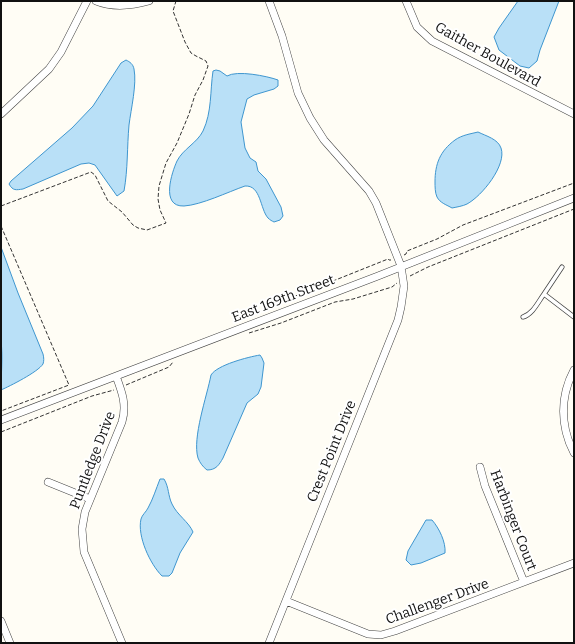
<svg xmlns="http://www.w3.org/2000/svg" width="575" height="644" viewBox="0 0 575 644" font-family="Bitter,serif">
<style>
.water{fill:#b9e0f7;stroke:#3f96cf}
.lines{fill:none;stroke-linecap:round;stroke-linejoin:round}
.service-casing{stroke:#444;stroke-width:5}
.minor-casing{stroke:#444;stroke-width:8}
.path{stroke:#333;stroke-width:1;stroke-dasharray:4 2;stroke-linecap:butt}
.service{stroke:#fff;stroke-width:3.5}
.minor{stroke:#fff;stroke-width:7}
.labels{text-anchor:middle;stroke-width:4;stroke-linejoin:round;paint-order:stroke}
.street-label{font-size:14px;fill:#111;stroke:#fff}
</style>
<rect width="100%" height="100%" fill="#fffdf5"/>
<path class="water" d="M518 1H559L540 50 537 61 529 68 520 66 499 50 494 37 499 28Z
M126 60C130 62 133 64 134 69 137 84 131 109 129 125 127 147 128 169 124 191L117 196 95 165 89 163 81 164 23 189C16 190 13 191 9 184L11 181 72 128 93 106 121 63Z
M216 70 220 71 227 76C237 70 267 76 278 80V86L274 89 254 95 247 99 241 122 245 148 250 158 256 162 258 171 266 179 281 207 283 216 280 220 274 222C272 221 270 220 268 218 260 209 261 185 245 186 228 192 201 205 184 206 160 207 172 172 177 161 183 149 197 143 203 131 212 112 210 91 213 71Z
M478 132C486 136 498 139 501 148 507 165 482 196 467 204 463 206 457 207 452 208 447 205 440 203 437 197 435 193 435 186 435 182 435 164 440 151 455 140 462 135 470 134 478 132Z
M1 247 18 293 43 354C44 358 44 361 43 364 38 372 10 386 1 390 1 375 3 356 1 342Z
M260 355 262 358 264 363 261 387 258 394 247 403 223 458C219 465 216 470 207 470 203 467 200 463 198 458 192 438 207 396 211 375 217 365 248 357 260 355Z
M160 479H164C169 487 168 496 172 504 177 515 189 522 193 532L180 553 172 573 169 576H162C150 564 137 536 141 519 142 515 146 512 148 508 153 499 156 489 160 479Z
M426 520H432C439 528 446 542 445 553L421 563 411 565 406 560 408 551Z"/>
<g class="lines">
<g class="service-casing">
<path id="service" d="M544 294 562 267
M523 317C533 314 538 302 544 294L574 317"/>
</g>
<g class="minor-casing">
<path id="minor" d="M96 1C113 8 131 6 149 1
M269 1 282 36 298 93 310 118 324 140 369 191 376 203 401 266 404 286 401 307 398 320 269 643
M406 1 417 27 432 41 574 114
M1 114 49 69 61 52 87 1
M574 370C560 396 560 426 574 453
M116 376C122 392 127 405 122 422L85 512 82 529 84 552 122 643
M1 420 378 276 574 198
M480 467 485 486 524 582
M48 482 90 499
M286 601 368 634 381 635 395 631 574 563
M1 621 10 643"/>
</g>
<path class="path" d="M1 206 91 172 95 175 108 201 122 212 133 225 138 228 147 230 166 223 160 210 158 199 159 186 166 163 177 143 189 114 195 95 203 80 208 66 206 61 196 56 191 53 185 42 173 11 176 1
M1 226 69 385 1 411
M404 255 406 254 407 251 437 239 463 225 574 183
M410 276 428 267 574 209
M288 299 388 259 389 260H391
M249 333 281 323 335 302 353 299 392 287 397 283
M126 385 169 367 173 362
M1 432 92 396 114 390"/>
<use href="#service" class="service"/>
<use href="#minor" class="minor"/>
</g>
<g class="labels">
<g class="street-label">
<text transform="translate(488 54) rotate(29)" y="5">Gaither Boulevard</text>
<text transform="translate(283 298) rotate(-21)" y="5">East 169th Street</text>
<text transform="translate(331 451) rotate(-68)" y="5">Crest Point Drive</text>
<text transform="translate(92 460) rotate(-69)" y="5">Puntledge Drive</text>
<text transform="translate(514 520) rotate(69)" y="5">Harbinger Court</text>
<text transform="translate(437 601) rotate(-20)" y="5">Challenger Drive</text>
</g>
</g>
<rect width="575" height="644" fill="none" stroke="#111111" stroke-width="4"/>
</svg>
